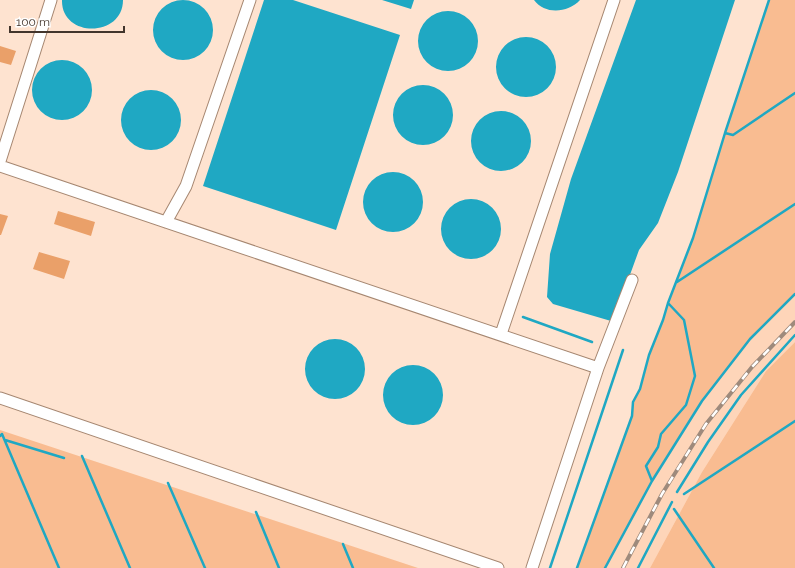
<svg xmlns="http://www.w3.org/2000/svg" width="795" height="568" viewBox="0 0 795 568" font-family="Raleway,sans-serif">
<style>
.built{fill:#fed5b9}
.green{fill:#f9bc91}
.water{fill:#1fa8c3}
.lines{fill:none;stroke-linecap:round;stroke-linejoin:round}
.stream{stroke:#1fa8c3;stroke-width:2.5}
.building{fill:#eaa069}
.minor-casing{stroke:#a68771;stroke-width:13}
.minor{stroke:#fff;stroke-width:11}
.rail-casing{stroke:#9e8a7c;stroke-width:4}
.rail{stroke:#fff;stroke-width:2.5;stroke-dasharray:8;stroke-linecap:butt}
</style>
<rect width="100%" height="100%" fill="#fee3d0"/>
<path class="built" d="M795 294V342L766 371 702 472 650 568H605L652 481 702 401 750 339Z"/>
<path class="green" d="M769 0H795V294L750 339 702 401 652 481 605 568H577L632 416 633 402 640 389 649 355 663 320 668 303 693 238 725 133Z
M795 342V568H650L702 472 766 371Z
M0 430 418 568H0Z"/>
<path class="water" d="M153 30a30 30 0 1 1 60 0a30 30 0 1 1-60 0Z
M62 0H123C123 38 61 38 62 0Z
M264 0H293L400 35 336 230 203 186Z
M382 0H414L411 9Z
M534 0H580C568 13 545 15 534 0Z
M636 0H735L678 172 658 223 639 250 615 316 611 321 553 304 547 297 550 254 571 179Z
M418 41a30 30 0 1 1 60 0a30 30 0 1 1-60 0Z
M496 67a30 30 0 1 1 60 0a30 30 0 1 1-60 0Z
M32 90a30 30 0 1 1 60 0a30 30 0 1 1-60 0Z
M393 115a30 30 0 1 1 60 0a30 30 0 1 1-60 0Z
M121 120a30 30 0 1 1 60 0a30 30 0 1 1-60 0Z
M471 141a30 30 0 1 1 60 0a30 30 0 1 1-60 0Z
M363 202a30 30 0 1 1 60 0a30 30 0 1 1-60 0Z
M441 229a30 30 0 1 1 60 0a30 30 0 1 1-60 0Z
M305 369a30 30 0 1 1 60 0a30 30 0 1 1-60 0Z
M383 395a30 30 0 1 1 60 0a30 30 0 1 1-60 0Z"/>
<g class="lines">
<path class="stream" d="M725 133 733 135 795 93
M677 282 795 204
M523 317 592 342
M0 436 2 434 59 568
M5 440 64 458
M82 456 130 568
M652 481 646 466 658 447 661 434 686 405 695 376 684 320 668 303
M168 483 205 568
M677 492 708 442 741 395 795 335
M684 494 795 421
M674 509 714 568
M256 512 279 568
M343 544 353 568
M550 568 623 350
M577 568 632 416 633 402 640 389 649 355 663 320 668 303 693 238 725 133 769 0
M605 568 652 481 702 401 750 339 795 294
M638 568 672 502"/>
</g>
<path class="building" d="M0 46 16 51 11 65 0 62Z
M58 211 95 222 91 236 54 224Z
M0 214 8 216 1 235H0Z
M39 252 70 261 64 279 33 269Z"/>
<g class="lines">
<g class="minor-casing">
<path id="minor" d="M0 161 51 0
M0 166 598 368
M166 222 186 186 250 0
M501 334 614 0
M0 398 498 568
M532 568 598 368 632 280"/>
</g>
<use href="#minor" class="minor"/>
<g class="rail-casing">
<path id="rail" d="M623 568 662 494 706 424 752 367 795 322"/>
</g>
<use href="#rail" class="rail"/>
</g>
<path d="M10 26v6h114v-6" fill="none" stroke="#42352c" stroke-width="2"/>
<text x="16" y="26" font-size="12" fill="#42352c" stroke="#ffffff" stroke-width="3" paint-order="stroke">100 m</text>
</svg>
